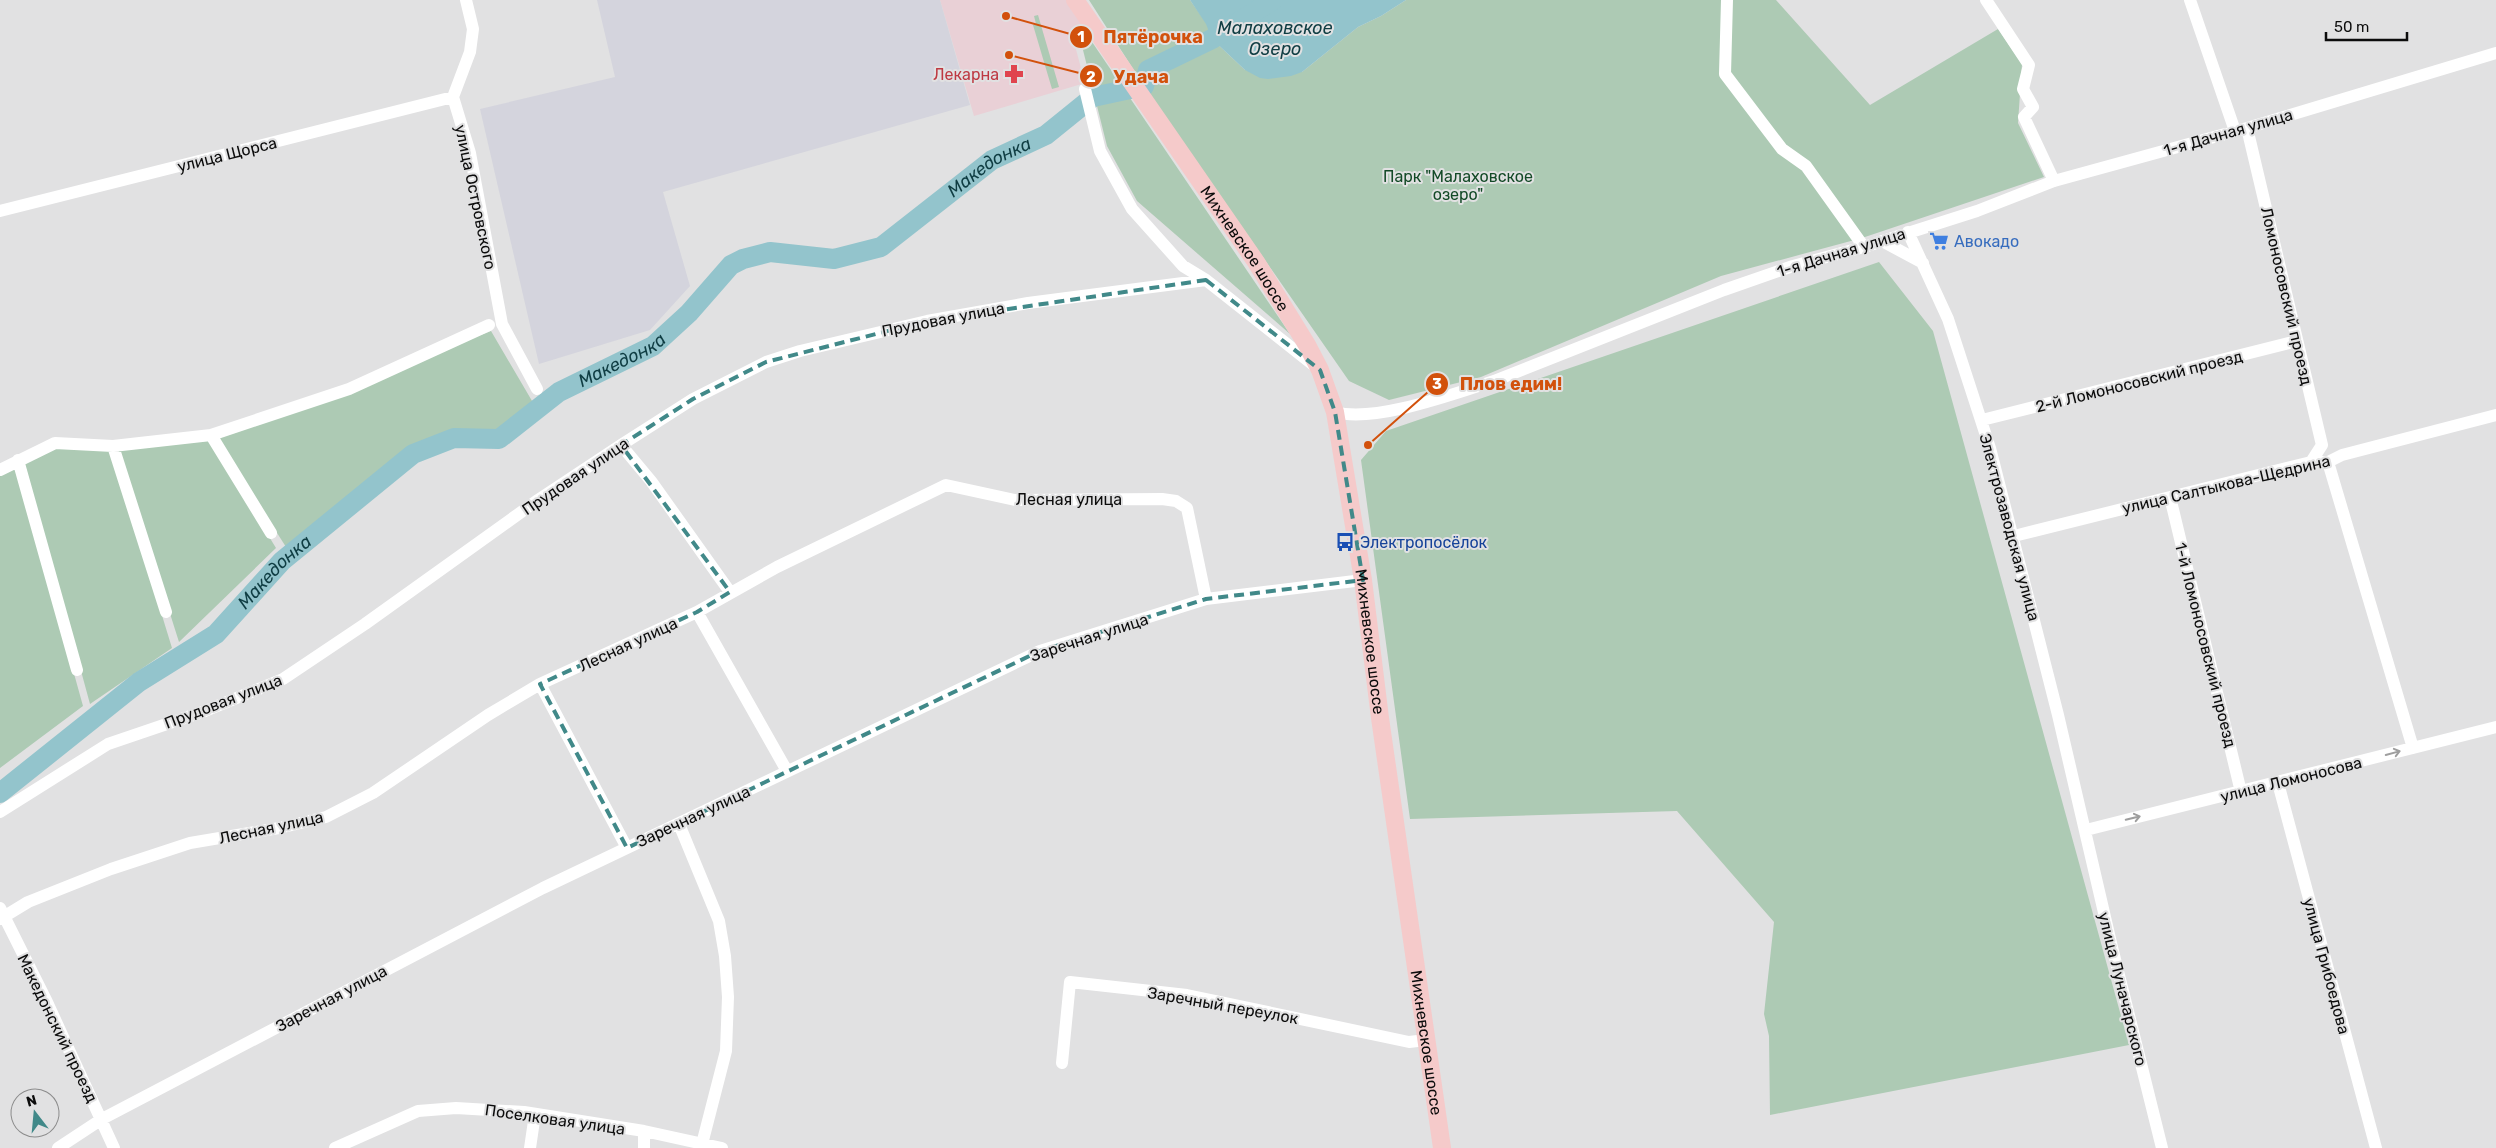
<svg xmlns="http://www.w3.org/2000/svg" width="2496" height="1148" viewBox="0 0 2496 1148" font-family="Rubik,sans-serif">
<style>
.commercial{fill:#e9d0d6}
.built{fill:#d4d4dd}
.green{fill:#adcab4}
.water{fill:#93c4cc}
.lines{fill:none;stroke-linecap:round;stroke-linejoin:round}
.river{stroke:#93c4cc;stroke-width:20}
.minor{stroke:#fff;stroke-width:12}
.secondary{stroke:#f5caca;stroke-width:18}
.oneway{stroke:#9e9e9e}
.marked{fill:none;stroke:#418989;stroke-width:4;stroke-dasharray:10 6;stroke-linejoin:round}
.labels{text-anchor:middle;stroke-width:4;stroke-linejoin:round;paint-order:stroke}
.health-label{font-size:16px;fill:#be3a42;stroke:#e1e1e2;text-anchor:end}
.street-label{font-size:16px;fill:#0c0c0c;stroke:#e1e1e2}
.park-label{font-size:16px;fill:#134a27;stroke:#e1e1e2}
.shop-label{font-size:16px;fill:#366cbe;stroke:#e1e1e2;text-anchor:start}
.transit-label{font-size:16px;fill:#164399;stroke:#e1e1e2;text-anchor:start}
.water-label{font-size:18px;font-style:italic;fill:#0f3d43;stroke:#e1e1e2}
.leader{fill:none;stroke:#d2510c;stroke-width:2}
.callout-dot{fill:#d2510c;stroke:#e1e1e2;stroke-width:2}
.mark-label{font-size:15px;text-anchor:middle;font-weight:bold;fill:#fff}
.callout-label{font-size:18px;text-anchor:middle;font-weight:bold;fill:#d2510c;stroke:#e1e1e2;stroke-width:4;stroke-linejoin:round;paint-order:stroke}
</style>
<rect width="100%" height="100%" fill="#e1e1e2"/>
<path class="commercial" d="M940 0H1071L1088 29 1074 42 1085 83 974 116Z"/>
<path class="built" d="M597 0H940L970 105 663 192 690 286 650 330 539 364 480 109 615 77Z"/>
<path class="green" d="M1089 0H1190L1207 24 1212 39 1245 70 1302 72 1358 27 1381 16 1406 0H1776L1870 105 1998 29 2022 64 2018 123 2044 177 1862 238 1721 276 1481 377 1389 400 1349 381 1144 86Z
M1038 15 1059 87 1052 89 1033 25 1036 24 1034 16Z
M1090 39 1290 334 1137 201 1107 146 1082 46Z
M1879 262 1933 331 2129 1045 1770 1115 1769 1036 1764 1014 1774 922 1677 811 1410 819 1361 460 1386 431Z
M491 331 535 406 499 435 452 434 409 450 286 547 216 437Z
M209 439 276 548 179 642 118 449Z
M56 448 111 449 172 648 90 704 24 461Z
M16 465 83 706 0 768V475Z"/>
<path class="water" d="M1190 0H1406L1381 16 1358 27 1302 72 1291 76 1268 79 1260 78 1245 70 1212 39 1206 24Z"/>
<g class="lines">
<path class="river" id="s1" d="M0 793 139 682 216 634 282 561 413 454 454 438 499 439 559 392 653 346 689 313 731 265 743 259 770 252 834 259 881 247 992 160 1046 135 1093 97 1144 86 1148 70 1212 39 1273 0"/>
<path class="minor" d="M466 0 473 29 470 52 453 97 470 153 502 324 537 389
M1727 0 1725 74 1782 149 1806 166 1864 247
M1986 0 2029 65 2023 89 2033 107 2024 117 2054 181
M2190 0 2235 131
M1085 89 1100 151 1132 209 1183 266 1206 280 1316 367
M2247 128 2322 445 2311 462
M0 211 453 97
M1908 232 1948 319 1990 448 2058 715 2112 947 2162 1148
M1882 241 1923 263
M1335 412C1375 423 1453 394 1494 381L1724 290 1793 266 1864 247 1977 211 2054 181 2247 128 2496 53
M1982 420 2297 341
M211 435 271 533
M621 445 651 481 730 592
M113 446 166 612
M18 460 77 670
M2328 462 2413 748
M0 470 55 443 113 446 211 435 349 389 489 325
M2170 497 2241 792
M2014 536 2311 462H2328L2342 455 2496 415
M697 612 787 771
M540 684 627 848
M2278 783 2376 1148
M0 812 108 744 205 711 283 679 365 624 538 500 621 445 693 399 766 362 800 351 927 321 1028 303 1206 280
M679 824 719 921 725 956 728 997 726 1051 702 1144
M2086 830 2496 727
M0 908 47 1002 114 1148
M0 919 28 902 111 869 190 843 279 828 326 817 373 793 488 715 540 684 697 612 777 567 946 485 1015 500 1162 499 1176 501 1187 508 1206 599
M1062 1063 1070 982 1187 995 1409 1042 1426 1040
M644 1131V1148
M58 1148 102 1119 543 888 1040 651 1206 599 1363 580
M335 1148 418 1111 456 1108 524 1112 644 1131 722 1148
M530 1148 535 1114"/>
<path class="secondary" id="s2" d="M1075 0 1256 262 1307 345 1320 370 1335 412 1363 580 1380 718 1442 1148"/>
</g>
<defs><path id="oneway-shaft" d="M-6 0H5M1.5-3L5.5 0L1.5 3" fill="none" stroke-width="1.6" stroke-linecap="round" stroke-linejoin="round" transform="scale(1.25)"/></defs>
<g class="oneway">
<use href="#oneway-shaft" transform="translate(2393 753) rotate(-15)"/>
<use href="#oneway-shaft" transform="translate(2133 818) rotate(-14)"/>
</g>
<path class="marked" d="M1206 280 1320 370 1335 412 1363 580 1206 599 1040 651 627 848 540 684 697 612 730 592 621 445 693 399 766 362 927 321Z"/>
<defs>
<g id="pharmacy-bare" transform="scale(1.5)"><path d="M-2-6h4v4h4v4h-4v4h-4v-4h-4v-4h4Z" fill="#e0444e" stroke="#e1e1e2" stroke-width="2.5" paint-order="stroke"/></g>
<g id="supermarket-bare" transform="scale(1.5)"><path d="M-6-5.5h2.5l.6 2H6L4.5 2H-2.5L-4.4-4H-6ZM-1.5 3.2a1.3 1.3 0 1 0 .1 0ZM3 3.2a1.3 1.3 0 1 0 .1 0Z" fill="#3f7fe0" stroke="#e1e1e2" stroke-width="2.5" paint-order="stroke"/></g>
<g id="bus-bare" transform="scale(1.5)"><path d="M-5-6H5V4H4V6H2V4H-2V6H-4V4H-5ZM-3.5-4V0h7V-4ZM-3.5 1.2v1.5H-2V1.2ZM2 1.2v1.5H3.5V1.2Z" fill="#1a4fb4" stroke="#e1e1e2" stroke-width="2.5" paint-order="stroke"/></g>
</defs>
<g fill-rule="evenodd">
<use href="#pharmacy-bare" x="1014" y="74"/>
<use href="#supermarket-bare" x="1939" y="241"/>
<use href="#bus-bare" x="1345" y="542"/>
</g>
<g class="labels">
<g class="health-label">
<text x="999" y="80">Лекарна</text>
</g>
<g class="street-label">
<text transform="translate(2228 132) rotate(-16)" y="6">1-я Дачная улица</text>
<text transform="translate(227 154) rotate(-14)" y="6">улица Щорса</text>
<text transform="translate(476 197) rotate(78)" y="6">улица Островского</text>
<text dy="6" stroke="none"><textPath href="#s2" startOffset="301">Михневское шоссе</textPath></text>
<text transform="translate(1841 252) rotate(-17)" y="6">1-я Дачная улица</text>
<text transform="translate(2287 296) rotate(77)" y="6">Ломоносовский проезд</text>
<text transform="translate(943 319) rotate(-11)" y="6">Прудовая улица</text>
<text transform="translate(2139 381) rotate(-14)" y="6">2-й Ломоносовский проезд</text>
<text transform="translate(575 476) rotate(-34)" y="6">Прудовая улица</text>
<text transform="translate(2226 484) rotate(-13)" y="6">улица Салтыкова-Щедрина</text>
<text x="1069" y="505">Лесная улица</text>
<text transform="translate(2010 527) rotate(75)" y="6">Электрозаводская улица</text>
<text transform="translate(1089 637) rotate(-18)" y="6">Заречная улица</text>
<text dy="6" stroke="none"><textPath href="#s2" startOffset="721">Михневское шоссе</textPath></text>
<text transform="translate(628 644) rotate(-25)" y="6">Лесная улица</text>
<text transform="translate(2206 645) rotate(76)" y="6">1-й Ломоносовский проезд</text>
<text transform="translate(223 701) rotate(-21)" y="6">Прудовая улица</text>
<text transform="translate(2291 779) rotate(-14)" y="6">улица Ломоносова</text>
<text transform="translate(693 816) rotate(-25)" y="6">Заречная улица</text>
<text transform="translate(271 827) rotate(-12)" y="6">Лесная улица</text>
<text transform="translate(2327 966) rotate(75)" y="6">улица Грибоедова</text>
<text transform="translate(2123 989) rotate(76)" y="6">улица Луначарского</text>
<text transform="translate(331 998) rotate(-28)" y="6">Заречная улица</text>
<text transform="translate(1223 1005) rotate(10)" y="6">Заречный переулок</text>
<text transform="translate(58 1028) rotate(64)" y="6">Македонский проезд</text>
<text dy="6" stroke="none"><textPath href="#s2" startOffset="1126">Михневское шоссе</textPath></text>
<text transform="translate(555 1119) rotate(8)" y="6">Поселковая улица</text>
</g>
<g class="park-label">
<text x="1458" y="182">Парк "Малаховское<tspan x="1458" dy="18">озеро"</tspan></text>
</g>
<g class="shop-label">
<text x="1954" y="247">Авокадо</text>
</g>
<g class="transit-label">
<text x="1360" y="548">Электропосёлок</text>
</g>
<g class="water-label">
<text x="1275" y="34">Малаховское<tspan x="1275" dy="21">Озеро</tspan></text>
<text dy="6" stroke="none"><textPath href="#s1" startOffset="1208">Македонка</textPath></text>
<text dy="6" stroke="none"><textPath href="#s1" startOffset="772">Македонка</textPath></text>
<text dy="6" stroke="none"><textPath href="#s1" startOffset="354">Македонка</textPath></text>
</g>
</g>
<path class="leader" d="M1006 16L1081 37M1009 55L1091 76M1368 445L1437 384"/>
<g class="callout-dot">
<circle cx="1006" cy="16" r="5"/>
<circle cx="1009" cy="55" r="5"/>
<circle cx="1368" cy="445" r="5"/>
<circle cx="1081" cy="37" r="12"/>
<circle cx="1091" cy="76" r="12"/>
<circle cx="1437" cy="384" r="12"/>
</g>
<g class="mark-label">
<text x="1081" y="42">1</text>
<text x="1091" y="82">2</text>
<text x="1437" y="389">3</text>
</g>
<g class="callout-label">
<text x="1153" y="43">Пятёрочка</text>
<text x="1141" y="83">Удача</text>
<text x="1511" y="390">Плов едим!</text>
</g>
<g transform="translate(35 1113) rotate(344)"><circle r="24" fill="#e1e1e2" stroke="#8c8c8c"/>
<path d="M0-4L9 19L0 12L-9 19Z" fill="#418989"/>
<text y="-8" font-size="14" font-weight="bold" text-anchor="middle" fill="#0c0c0c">N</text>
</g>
<path d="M2326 32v8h81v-8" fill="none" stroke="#0c0c0c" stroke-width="2.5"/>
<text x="2334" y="32" font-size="15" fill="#0c0c0c" stroke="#e1e1e2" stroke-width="4" paint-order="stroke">50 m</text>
</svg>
